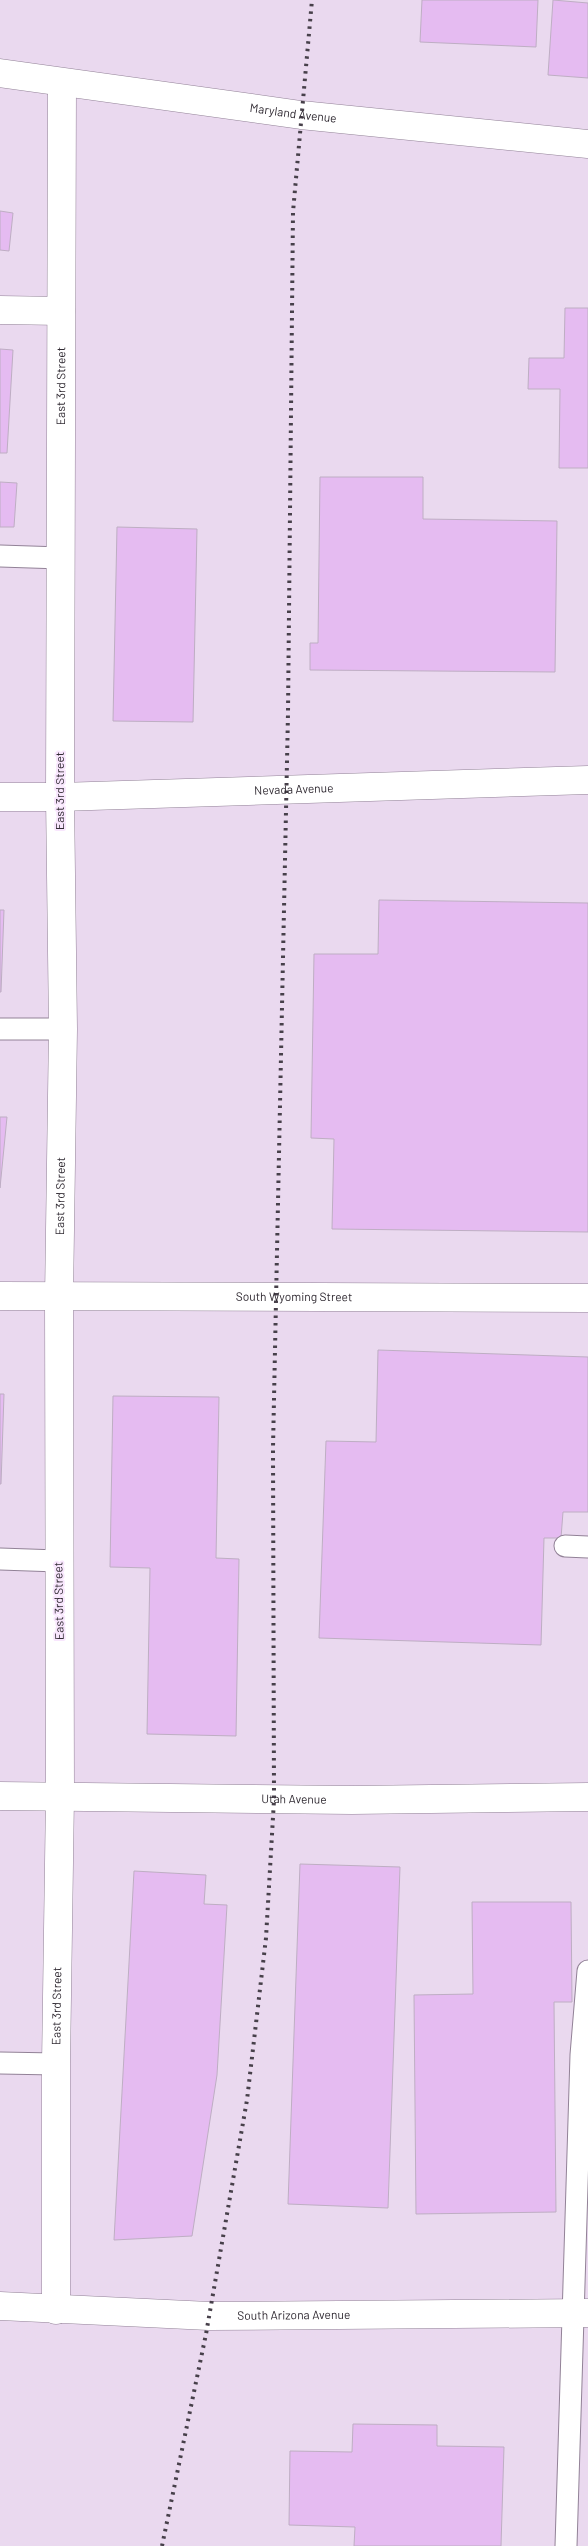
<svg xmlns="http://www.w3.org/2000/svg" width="588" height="2546" viewBox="0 0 588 2546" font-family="Barlow,sans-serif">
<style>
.building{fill:#e5bbf1;stroke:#beaec3}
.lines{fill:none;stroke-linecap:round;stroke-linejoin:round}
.lane-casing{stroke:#928297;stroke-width:23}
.street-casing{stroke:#928297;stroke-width:29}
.primary-casing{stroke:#928297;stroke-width:29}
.lane{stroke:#fff;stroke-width:21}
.street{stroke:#fff;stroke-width:28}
.primary{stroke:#fff;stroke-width:28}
.rail{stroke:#47404a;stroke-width:4;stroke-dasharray:2.5 5;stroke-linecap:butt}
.labels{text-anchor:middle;stroke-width:4;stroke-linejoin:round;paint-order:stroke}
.street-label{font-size:12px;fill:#312b33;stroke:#f8e6fd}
</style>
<rect width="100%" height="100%" fill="#ead9ef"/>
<path class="building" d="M422 0H538L536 47 420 42Z
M553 0 588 3V78L548 75Z
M0 211 13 213 9 251 0 250Z
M565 308H588V468H559L560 389H528L529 358H564Z
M0 349 13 350 7 453H0Z
M320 477H423V519L557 521 555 672 310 670V643H318Z
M0 482 17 483 14 527H0Z
M117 527 197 529 193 722 113 721Z
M379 900 588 903V1232L332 1229 334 1139 311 1138 314 954H378Z
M0 910H4L1 992H0Z
M0 1117H7L0 1188Z
M378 1350 588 1357V1512H563L561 1538H544L541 1645 319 1638 326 1441 376 1442Z
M0 1394H4L1 1484H0Z
M113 1396 219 1397 216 1558 239 1559 236 1736 147 1734 150 1568 110 1567Z
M300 1864 400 1867 388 2208 288 2204Z
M134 1871 206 1875 204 1904 227 1905 217 2075 192 2236 114 2240Z
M472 1902H571L572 2002H554L556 2212 416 2214 414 1995 473 1994Z
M353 2424 437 2425V2446L504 2447 501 2546H354L355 2527 289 2525 290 2451 352 2452Z"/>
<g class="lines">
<g class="lane-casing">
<path id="lane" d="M0 556 61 558
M0 1029H63
M565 1546 588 1547
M0 1559 58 1561
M0 2063 56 2064
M566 2546 581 2055 588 1971"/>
</g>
<g class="street-casing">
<g id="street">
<path id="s1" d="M0 73 301 115 588 144"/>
<path d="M0 310 61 311"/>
<path id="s2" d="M0 797H60L588 780"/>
<path id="s3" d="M0 1296 588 1298"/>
<path id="s4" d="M0 2306 209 2316 588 2313"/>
<path id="s5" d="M56 2310V2064L60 1796 59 1297 63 1029 60 797 62 83"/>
</g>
</g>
<g class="primary-casing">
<g id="primary">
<path id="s6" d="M0 1796 352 1800 588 1797"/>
</g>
</g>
<use href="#lane" class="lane"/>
<use href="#street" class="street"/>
<use href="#primary" class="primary"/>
<path class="rail" d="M162 2546 206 2334 247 2100 266 1938 274 1800 273 1448 288 713 293 212 312 0"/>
</g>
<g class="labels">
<g class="street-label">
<text dy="4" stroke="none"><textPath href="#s1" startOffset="296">Maryland Avenue</textPath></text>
<text dy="4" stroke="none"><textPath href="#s5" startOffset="1924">East 3rd Street</textPath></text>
<text dy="4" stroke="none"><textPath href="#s2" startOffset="294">Nevada Avenue</textPath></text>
<text transform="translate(60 791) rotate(-90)" y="4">East 3rd Street</text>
<text dy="4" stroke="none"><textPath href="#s5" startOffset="1114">East 3rd Street</textPath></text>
<text dy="4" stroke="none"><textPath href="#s3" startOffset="294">South Wyoming Street</textPath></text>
<text transform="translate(59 1601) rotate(-91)" y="4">East 3rd Street</text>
<text dy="4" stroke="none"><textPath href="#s6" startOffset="294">Utah Avenue</textPath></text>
<text dy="4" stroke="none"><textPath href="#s5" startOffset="304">East 3rd Street</textPath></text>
<text dy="4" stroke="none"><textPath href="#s4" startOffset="294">South Arizona Avenue</textPath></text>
</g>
</g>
</svg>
